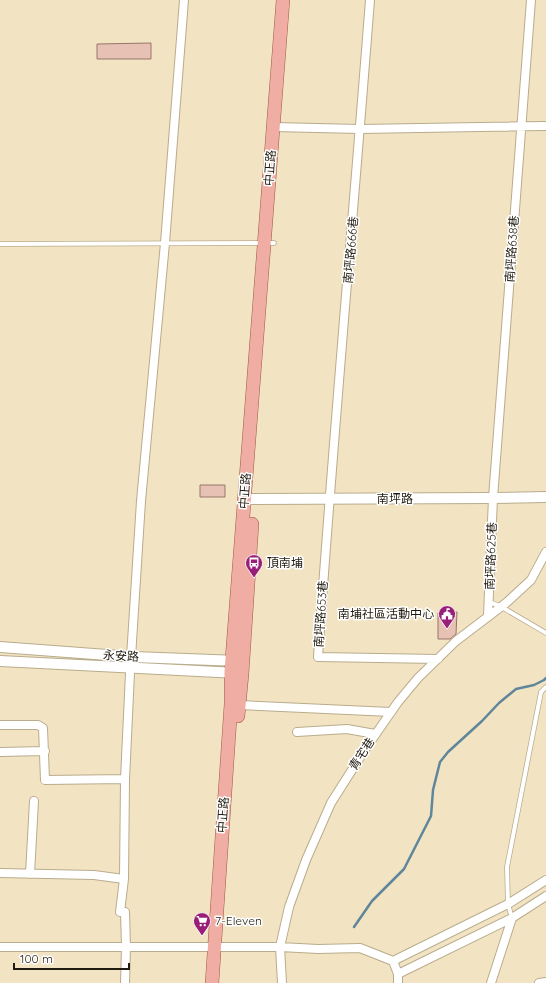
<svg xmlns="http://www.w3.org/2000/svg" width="546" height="983" viewBox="0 0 546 983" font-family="Quicksand,'Noto Sans TC',sans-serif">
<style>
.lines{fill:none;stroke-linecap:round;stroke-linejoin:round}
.stream{stroke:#5f869a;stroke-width:2.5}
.building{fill:#e7c2b4;stroke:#977668}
.service-casing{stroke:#b9ac8c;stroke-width:5.5}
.minor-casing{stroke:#b9ac8c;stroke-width:10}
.tertiary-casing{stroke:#b9ac8c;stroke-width:12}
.primary-casing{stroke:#a05747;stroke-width:14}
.service{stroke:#fff;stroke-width:4}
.minor{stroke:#fff;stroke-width:8}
.tertiary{stroke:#fff;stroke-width:10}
.primary{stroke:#efada3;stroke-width:13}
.labels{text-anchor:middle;stroke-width:3;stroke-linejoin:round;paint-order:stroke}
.street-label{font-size:12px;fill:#211c10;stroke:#fff}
.poi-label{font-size:12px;fill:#211c10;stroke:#fff;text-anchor:start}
</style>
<rect width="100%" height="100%" fill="#f2e4c3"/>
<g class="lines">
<path class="stream" d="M354 927 372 901 404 869 431 816 433 790 440 762 448 752 482 721 499 703 516 689 534 685 544 680 546 678"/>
</g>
<path class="building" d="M151 43V59H97V44Z
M200 485H225V497H200Z
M457 612 456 634 450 639H438V613Z"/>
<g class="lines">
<g class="service-casing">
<path id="service" d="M0 244 274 243
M489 602 500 606 546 633
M512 918 508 904 507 867 541 692 546 687"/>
</g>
<g class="minor-casing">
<path id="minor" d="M370 0C353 219 333 438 318 657L438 659
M273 127 360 129 546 126
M488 615 493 498 531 0
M239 705 391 712
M0 725H38L43 728 45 780 125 779
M297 732 347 729 375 734
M0 752 45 751
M0 873 94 875 124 879
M30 874 34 801
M0 947H280L289 907 306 860 331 803 364 751 398 702 418 678 456 641 506 603 531 580 546 552
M393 961 508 904 546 880
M398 974 512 918 546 896
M125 983 126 947 125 912H120L124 879 125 779 130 673 141 501 165 243 184 0
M282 983 280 947 318 949 360 948 393 961 398 974V983
M491 983 512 918
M539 983 546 982"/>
</g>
<g class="tertiary-casing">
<path id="tertiary" d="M245 499 493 498 546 497
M0 647 134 657 239 661
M0 661 238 673"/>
</g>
<g class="primary-casing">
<path id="primary" d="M238 716 242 674 252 524
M212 983 231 704V672L283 0"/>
</g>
<use href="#service" class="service"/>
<use href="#minor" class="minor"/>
<use href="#tertiary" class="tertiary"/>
<use href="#primary" class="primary"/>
</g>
<defs>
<g id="bus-pin" transform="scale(0.9)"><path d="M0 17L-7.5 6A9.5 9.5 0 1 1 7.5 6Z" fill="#981e77" stroke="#fff"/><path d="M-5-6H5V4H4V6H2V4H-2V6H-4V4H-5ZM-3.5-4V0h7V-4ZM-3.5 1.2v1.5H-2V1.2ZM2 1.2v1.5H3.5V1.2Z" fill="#fff"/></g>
<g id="civic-pin" transform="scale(0.9)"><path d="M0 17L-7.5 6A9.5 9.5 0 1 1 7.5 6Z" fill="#981e77" stroke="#fff"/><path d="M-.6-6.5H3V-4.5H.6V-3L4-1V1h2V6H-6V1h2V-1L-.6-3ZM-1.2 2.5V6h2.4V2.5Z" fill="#fff"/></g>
<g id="supermarket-pin" transform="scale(0.9)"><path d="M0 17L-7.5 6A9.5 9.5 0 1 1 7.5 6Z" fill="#981e77" stroke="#fff"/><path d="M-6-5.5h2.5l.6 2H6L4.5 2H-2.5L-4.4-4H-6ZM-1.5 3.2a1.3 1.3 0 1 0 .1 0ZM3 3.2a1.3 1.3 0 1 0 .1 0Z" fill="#fff"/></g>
</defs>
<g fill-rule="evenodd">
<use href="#bus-pin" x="254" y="563"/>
<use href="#civic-pin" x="447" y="614"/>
<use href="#supermarket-pin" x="202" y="921"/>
</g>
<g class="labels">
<g class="street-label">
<text transform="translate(270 168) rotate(-86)" y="4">中正路</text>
<text transform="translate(512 249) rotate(-86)" y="4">南坪路638巷</text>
<text transform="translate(351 250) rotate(-85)" y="4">南坪路666巷</text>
<text transform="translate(245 491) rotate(-86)" y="4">中正路</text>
<text x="395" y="503">南坪路</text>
<text transform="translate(491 556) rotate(-88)" y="4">南坪路625巷</text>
<text transform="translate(321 614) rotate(-86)" y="4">南坪路653巷</text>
<text transform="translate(121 656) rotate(3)" y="4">永安路</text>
<text transform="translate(362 754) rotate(-57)" y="4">青宅巷</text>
<text transform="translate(223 815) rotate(-86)" y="4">中正路</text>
</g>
<g class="poi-label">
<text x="267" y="567">頂南埔</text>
<text x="434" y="618" text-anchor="end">南埔社區活動中心</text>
<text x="215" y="925">7-Eleven</text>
</g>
</g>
<path d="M14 963v6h115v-6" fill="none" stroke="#211c10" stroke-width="2"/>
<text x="20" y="963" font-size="12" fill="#211c10" stroke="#ffffff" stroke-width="3" paint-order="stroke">100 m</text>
</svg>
